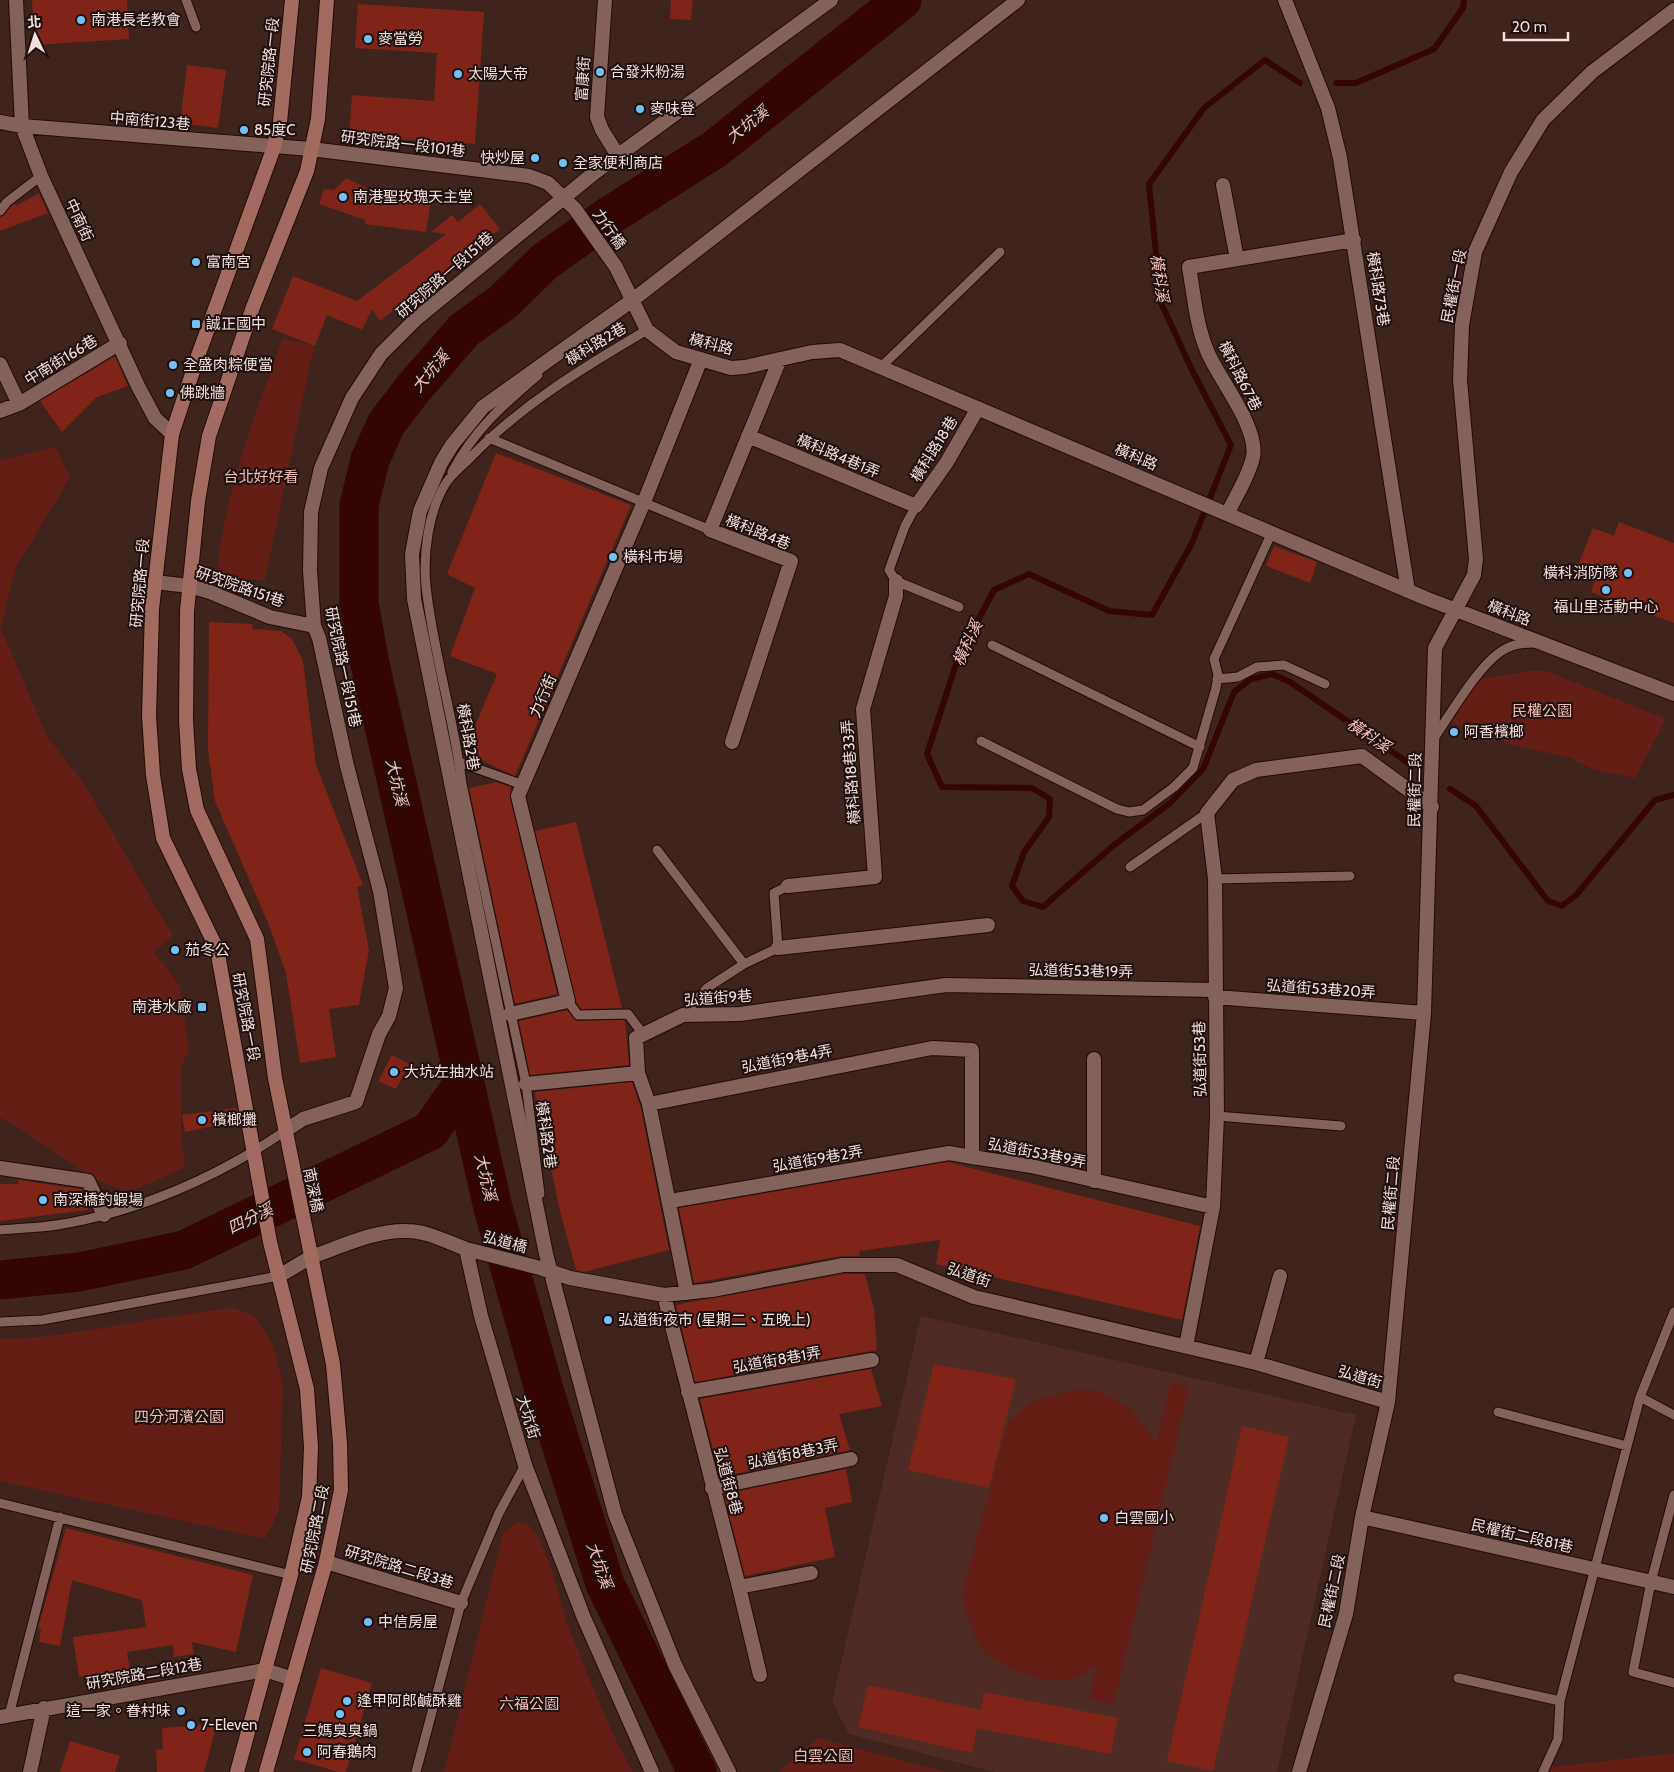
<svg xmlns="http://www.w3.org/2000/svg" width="1674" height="1772" viewBox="0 0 1674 1772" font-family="Cabin,'Noto Sans TC',sans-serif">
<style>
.built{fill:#4e2b25}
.green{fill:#651e15}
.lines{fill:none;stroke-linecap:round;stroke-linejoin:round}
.stream{stroke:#350502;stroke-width:6}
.river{stroke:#350502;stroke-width:39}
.building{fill:#802418}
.service-casing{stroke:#240b07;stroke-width:11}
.pedestrian-casing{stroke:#240b07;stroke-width:16}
.minor-casing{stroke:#240b07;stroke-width:16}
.tertiary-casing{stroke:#240b07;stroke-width:16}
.secondary-casing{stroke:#240b07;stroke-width:16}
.service{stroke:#83625b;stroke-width:9}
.pedestrian{stroke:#83625b;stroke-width:14}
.minor{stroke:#83625b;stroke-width:14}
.tertiary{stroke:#83625b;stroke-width:14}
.secondary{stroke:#a36b60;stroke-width:14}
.poi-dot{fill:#74c0f6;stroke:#1d100e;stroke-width:2}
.labels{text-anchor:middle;stroke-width:4;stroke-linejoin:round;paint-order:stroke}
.poi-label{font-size:15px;fill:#f2deda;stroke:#1d100e;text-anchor:start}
.street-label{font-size:15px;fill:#f2deda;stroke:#1d100e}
.park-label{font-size:15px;fill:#f2bdb3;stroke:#1d100e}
.water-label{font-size:16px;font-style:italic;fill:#fac4ba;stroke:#1d100e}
</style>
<rect width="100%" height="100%" fill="#3f231d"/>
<path class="built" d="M921 1316 1356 1415 1277 1772H994L849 1734 832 1702Z"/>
<path class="green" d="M283 338 314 346 265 580 217 578C223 494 255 415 283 338Z
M56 447 70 478 15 569 1 629 47 736 85 785 173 936 154 952 180 986 189 1051 182 1064 181 1131 185 1167C173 1172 142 1189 131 1190 100 1193 33 1131 0 1118V460Z
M1537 670 1552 673 1666 719 1635 778 1595 770 1568 757 1511 745 1476 730 1450 723 1477 682 1484 678Z
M233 1308 256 1317 273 1345 283 1384 279 1511 265 1539 0 1481V1339C78 1337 155 1316 233 1308Z
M1171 1383 1189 1387 1114 1704 1089 1699 1097 1664C1092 1668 1085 1675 1078 1677 1047 1686 1004 1672 982 1648 970 1634 967 1611 962 1594L1008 1422 1034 1400 1071 1391 1092 1390 1106 1395 1130 1408 1156 1441Z
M516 1523H526C549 1541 558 1599 569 1628 589 1677 607 1726 633 1772H444L503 1533Z
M818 1738 946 1772H779Z
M1674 1753V1772H1550L1552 1767Z"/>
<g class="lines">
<path class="stream" d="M1300 83 1265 60 1204 108 1149 184 1161 303 1193 372 1231 445 1192 543 1152 615 1109 611 1029 574 994 590 958 658 927 754 942 787 1032 788 1050 799 1049 817 1024 852 1012 886 1023 901 1043 907 1114 845 1170 803 1203 769 1234 692 1251 679 1272 674 1290 682 1413 766
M1336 83H1356L1434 49 1463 8 1464 0
M1450 789 1476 806 1548 901 1562 906 1576 895 1655 800 1674 795"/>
<path class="river" d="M0 1280 79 1272 184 1250 430 1131 465 1081
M697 1772 605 1584 545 1393 493 1208 370 664 359 603V505L370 460 386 424 412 390 464 330 503 302 544 262 609 216 715 149 902 0"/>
</g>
<path class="building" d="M32 0H127L129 39 35 45Z
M671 0H693L691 20 670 19Z
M358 4 484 12 475 144 349 136 352 95 434 101 437 53 355 48Z
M187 65 226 70 218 128 180 123Z
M346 178 374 192 431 200 426 232 365 224V220L319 204 324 189 334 190Z
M39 193 48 213 0 231V217L14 204 16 206Z
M480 204 500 229 380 321 372 309 362 330 327 315 315 346 272 329 293 276 357 301 446 234 431 232 452 215 458 222Z
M115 356 128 386 97 397 62 432 40 401Z
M496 453 631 505 515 776 464 752 497 674 450 656 475 588 447 574Z
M1619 522 1674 543V623L1591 592 1596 578 1576 570 1593 528 1614 536Z
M1274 546 1317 562 1310 583 1266 566Z
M209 622 252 624 253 629 281 631 292 639 303 661 316 765 363 885 357 887 369 950 359 1005 329 1009 336 1057 300 1063 286 973 269 925 215 801 208 750Z
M497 782 511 787 510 798 557 994 515 1004 469 788Z
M576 822 622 1008 581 1009 576 1002 535 831Z
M567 1010 578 1021 625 1020 629 1065 530 1075 519 1021Z
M392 1055 409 1064 396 1089 378 1081Z
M632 1082 641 1109 669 1250 584 1272 576 1270 560 1211 535 1092Z
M237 1108 239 1121 185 1132 182 1115Z
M947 1162 1200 1226 1182 1320 936 1264 940 1240 859 1251 860 1256H841L694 1283 679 1208Z
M18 1180 82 1189 88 1210 0 1221V1184H19Z
M844 1274H865L874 1309 877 1350 695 1382 676 1305Z
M934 1364 1016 1379 989 1488 908 1470Z
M871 1369 882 1406 839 1414 850 1450 720 1477 700 1399Z
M1242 1426 1289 1437 1213 1771 1167 1761Z
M846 1469 852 1502 825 1508 835 1557 745 1576 724 1494Z
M66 1528 253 1575 236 1652 192 1642 194 1654 174 1657 173 1645 127 1652 130 1670 79 1677 73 1637 146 1627 142 1600 72 1580 60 1646 39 1642 41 1629 38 1628Z
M321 1668 372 1683 346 1772H339L294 1759Z
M868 1685 981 1710 984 1692 1118 1718 1111 1754 977 1728 972 1753 858 1727Z
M217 1724 204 1772H157L156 1750 163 1749 162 1728Z
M70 1741 120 1756 115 1772H60Z"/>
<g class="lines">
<g class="service-casing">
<path id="service" d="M186 0 196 27
M0 211 7 202 41 176
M881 367 1000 252
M489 438 710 530
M452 472C474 430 503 405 538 375
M916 506 905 526 889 570 896 581 959 607
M992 645 1200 747
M1217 679 1238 677 1257 667 1284 665 1325 684
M1434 738C1451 714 1481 660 1507 648 1515 644 1524 643 1533 643
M981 741 1117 809 1129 812 1143 810 1174 787 1193 768 1216 688 1218 675 1214 659 1272 532
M459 762 523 785
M657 850 744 964
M1130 867 1207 813
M1215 879 1350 876
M568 1001 578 1015 628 1014 643 1034
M683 1015 707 988 744 964 778 948 774 893 788 886
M1217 1116 1341 1126
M540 1194 526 1084 462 784C454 718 433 652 426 586 423 553 428 512 446 483 452 474 462 466 470 458 521 405 584 367 647 330
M0 1230C19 1228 38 1228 57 1225 138 1212 218 1177 285 1131
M0 1322 42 1320 279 1276
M1640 1397 1674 1415
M1498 1412 1627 1446
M1674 1495 1651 1582 1633 1672 1674 1683
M0 1503 291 1575
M1458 1678 1560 1701
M9 1715 60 1517
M416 1772 461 1603 499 1513 525 1465
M1543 1772 1558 1739 1560 1701 1640 1397 1674 1312"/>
</g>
<g class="pedestrian-casing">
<path id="pedestrian" d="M778 948 988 925"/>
</g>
<g class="minor-casing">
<path id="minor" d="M16 0 22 126 41 176 138 386 155 418 172 434
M605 0 597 117 602 130 617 154
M1285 0 1328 108 1340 158 1408 591
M0 122 22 126 311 149 529 176 548 183 575 209 616 267 647 330 676 352 731 368 745 367 812 352 840 350 1425 598 1674 694
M1223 185 1237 259
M0 364 19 404 0 411
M19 404 120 343
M748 436 916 506 947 462 978 408
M1228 513C1236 495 1249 476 1253 457 1259 428 1219 379 1208 353 1196 326 1194 295 1189 267L1354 240
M155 582 189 586 210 592 270 617 314 626
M732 742 791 561 710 530 780 359
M788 886 875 877 863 709 896 596V581
M1215 997 1424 1013
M510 1014 568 1001 518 796 644 502 701 359
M526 1084 638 1073
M649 1104 932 1048 972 1050V1157L1031 1166 1213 1207
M285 1131 303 1119 356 1102 379 1034 389 1016 396 988 380 891 347 766 319 638 314 626 310 571 311 512 321 468 352 398 381 354 416 319 594 173 831 0
M0 1168 88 1181 104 1215
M1094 1181V1059
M670 1201 949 1153 972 1157
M466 1249 540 1268 570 1278 664 1295 712 1290 843 1265H897L974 1297 1256 1363 1388 1402
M311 1257C340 1247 375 1230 407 1231 427 1231 447 1242 466 1249L481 1316 525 1465 584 1618 652 1772
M687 1293 649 1104 638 1073 636 1038 683 1015 740 1014 946 985 1215 990
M664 1295 739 1587 760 1675
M1186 1346 1213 1207 1217 1116 1215 879 1207 813 1233 780 1256 770 1362 756 1432 807
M1256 1363 1280 1276
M688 1392 872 1360
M712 1488 851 1459
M1362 1517 1674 1587
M326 1562 461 1603
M739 1587 811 1573
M0 1717 265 1670 293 1679
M30 1772 44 1708
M729 1772 675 1665 615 1514 546 1254 414 599 412 554 420 511 441 463 452 445 483 407 634 299 1018 0
M1299 1772 1346 1614 1362 1517 1388 1402 1424 1013 1435 648 1474 575 1476 559 1460 380 1462 325 1475 252 1511 172 1543 120 1592 72 1674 10"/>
</g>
<g class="tertiary-casing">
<path id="tertiary" d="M279 1276 311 1257"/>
</g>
<g class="secondary-casing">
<path id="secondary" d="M237 1772 291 1575 309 1497 311 1447 307 1389 270 1242 217 949 163 838 153 775 149 716 152 609 172 434 199 353 274 147 280 122 292 0
M266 1772 326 1562 341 1490 340 1443 333 1364 275 1078 257 939 197 810 189 769 186 720 187 611 198 501 209 436 253 307 307 171 318 119 327 0"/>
</g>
<use href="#service" class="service"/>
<use href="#pedestrian" class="pedestrian"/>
<use href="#minor" class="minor"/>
<use href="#tertiary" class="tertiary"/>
<use href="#secondary" class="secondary"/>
</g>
<g class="poi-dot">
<circle cx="81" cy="20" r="5"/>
<circle cx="368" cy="39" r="5"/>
<circle cx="600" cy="72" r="5"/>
<circle cx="458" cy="74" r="5"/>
<circle cx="640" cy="109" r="5"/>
<circle cx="244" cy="130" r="5"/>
<circle cx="535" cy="158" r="5"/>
<circle cx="563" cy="163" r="5"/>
<circle cx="343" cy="197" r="5"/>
<circle cx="196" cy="262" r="5"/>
<rect x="191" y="319" width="10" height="10" rx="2.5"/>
<circle cx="173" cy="365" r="5"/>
<circle cx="170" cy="393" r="5"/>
<circle cx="613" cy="557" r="5"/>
<circle cx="1628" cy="573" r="5"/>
<circle cx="1606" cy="590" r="5"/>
<circle cx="1454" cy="732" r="5"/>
<circle cx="175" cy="950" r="5"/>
<rect x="197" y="1002" width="10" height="10" rx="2.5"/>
<circle cx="394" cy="1072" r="5"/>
<circle cx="202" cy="1120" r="5"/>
<circle cx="43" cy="1200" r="5"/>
<circle cx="608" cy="1320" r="5"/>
<circle cx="1104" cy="1518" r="5"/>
<circle cx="368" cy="1622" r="5"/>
<circle cx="347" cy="1701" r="5"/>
<circle cx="181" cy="1711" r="5"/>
<circle cx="340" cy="1714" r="5"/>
<circle cx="191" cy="1725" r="5"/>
<circle cx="307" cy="1752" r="5"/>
</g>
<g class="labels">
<g class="poi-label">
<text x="91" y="25">南港長老教會</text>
<text x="378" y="44">麥當勞</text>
<text x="610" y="77">合發米粉湯</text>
<text x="468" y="79">太陽大帝</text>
<text x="650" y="114">麥味登</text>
<text x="254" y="135">85度C</text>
<text x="525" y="163" text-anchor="end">快炒屋</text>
<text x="573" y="168">全家便利商店</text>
<text x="353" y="202">南港聖玫瑰天主堂</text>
<text x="206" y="267">富南宮</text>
<text x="206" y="329">誠正國中</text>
<text x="183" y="370">全盛肉粽便當</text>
<text x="180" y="398">佛跳牆</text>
<text x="623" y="562">橫科市場</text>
<text x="1618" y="578" text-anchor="end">橫科消防隊</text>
<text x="1606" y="612" text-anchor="middle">福山里活動中心</text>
<text x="1464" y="737">阿香檳榔</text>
<text x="185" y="955">茄冬公</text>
<text x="192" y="1012" text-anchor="end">南港水廠</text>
<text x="404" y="1077">大坑左抽水站</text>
<text x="212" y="1125">檳榔攤</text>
<text x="53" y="1205">南深橋釣蝦場</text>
<text x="618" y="1325">弘道街夜市 (星期二、五晚上)</text>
<text x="1114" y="1523">白雲國小</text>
<text x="378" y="1627">中信房屋</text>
<text x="357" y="1706">逢甲阿郎鹹酥雞</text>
<text x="171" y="1716" text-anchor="end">這一家。眷村味</text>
<text x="201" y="1730">7-Eleven</text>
<text x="340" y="1736" text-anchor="middle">三媽臭臭鍋</text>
<text x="317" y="1757">阿春鵝肉</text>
</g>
<g class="street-label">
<text transform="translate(269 62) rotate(-84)" y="5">研究院路一段</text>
<text transform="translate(583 79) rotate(-86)" y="5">富康街</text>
<text transform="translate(150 121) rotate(5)" y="5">中南街123巷</text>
<text transform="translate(403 144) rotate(7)" y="5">研究院路一段101巷</text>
<text transform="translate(79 220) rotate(65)" y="5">中南街</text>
<text transform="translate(609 229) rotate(55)" y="5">力行橋</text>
<text transform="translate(445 275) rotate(-41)" y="5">研究院路一段151巷</text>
<text transform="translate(1454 286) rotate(-79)" y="5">民權街一段</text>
<text transform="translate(1378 289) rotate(81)" y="5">橫科路73巷</text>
<text transform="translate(596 344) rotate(-31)" y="5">橫科路2巷</text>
<text transform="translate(711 344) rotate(15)" y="5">橫科路</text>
<text transform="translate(61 360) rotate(-31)" y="5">中南街166巷</text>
<text transform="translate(1240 376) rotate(63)" y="5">橫科路67巷</text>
<text transform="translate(934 449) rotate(-58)" y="5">橫科路18巷</text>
<text transform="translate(838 456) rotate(23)" y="5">橫科路4巷1弄</text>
<text transform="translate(1136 457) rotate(23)" y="5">橫科路</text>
<text transform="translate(758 532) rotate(22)" y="5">橫科路4巷</text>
<text transform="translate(140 583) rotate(-85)" y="5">研究院路一段</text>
<text transform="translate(240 587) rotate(19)" y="5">研究院路151巷</text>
<text transform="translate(1509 613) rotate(21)" y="5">橫科路</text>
<text transform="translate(343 667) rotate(78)" y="5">研究院路一段151巷</text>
<text transform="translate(543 696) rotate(-67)" y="5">力行街</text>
<text transform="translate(468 737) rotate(80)" y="5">橫科路2巷</text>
<text transform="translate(851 772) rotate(-94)" y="5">橫科路18巷33弄</text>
<text transform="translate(1415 790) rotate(-89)" y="5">民權街二段</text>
<text transform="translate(1081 971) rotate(1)" y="5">弘道街53巷19弄</text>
<text transform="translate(1321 989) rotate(4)" y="5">弘道街53巷20弄</text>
<text transform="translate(718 998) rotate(-4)" y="5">弘道街9巷</text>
<text transform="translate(246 1017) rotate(79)" y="5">研究院路一段</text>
<text transform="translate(787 1059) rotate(-11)" y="5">弘道街9巷4弄</text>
<text transform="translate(1200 1059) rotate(-91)" y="5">弘道街53巷</text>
<text transform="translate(546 1135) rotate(82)" y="5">橫科路2巷</text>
<text transform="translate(1037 1153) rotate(11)" y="5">弘道街53巷9弄</text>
<text transform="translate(818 1159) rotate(-10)" y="5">弘道街9巷2弄</text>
<text transform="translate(313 1190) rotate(78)" y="5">南深橋</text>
<text transform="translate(1391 1193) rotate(-85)" y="5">民權街二段</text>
<text transform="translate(505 1242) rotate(15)" y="5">弘道橋</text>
<text transform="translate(969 1275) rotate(19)" y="5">弘道街</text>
<text transform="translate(777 1360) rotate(-10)" y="5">弘道街8巷1弄</text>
<text transform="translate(1360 1377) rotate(16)" y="5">弘道街</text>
<text transform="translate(528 1417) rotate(73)" y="5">大坑街</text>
<text transform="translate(793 1454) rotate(-12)" y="5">弘道街8巷3弄</text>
<text transform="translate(728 1481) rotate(75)" y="5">弘道街8巷</text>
<text transform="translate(315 1529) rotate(-79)" y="5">研究院路二段</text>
<text transform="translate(1522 1536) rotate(13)" y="5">民權街二段81巷</text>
<text transform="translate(399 1567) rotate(17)" y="5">研究院路二段3巷</text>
<text transform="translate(1332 1591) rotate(-78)" y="5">民權街二段</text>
<text transform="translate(144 1674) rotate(-10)" y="5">研究院路二段12巷</text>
</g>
<g class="park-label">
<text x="261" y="482">台北好好看</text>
<text x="1542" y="716">民權公園</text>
<text x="179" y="1422">四分河濱公園</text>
<text x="529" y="1709">六福公園</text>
<text x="823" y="1761">白雲公園</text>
</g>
<g class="water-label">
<text transform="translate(747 124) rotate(-38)" y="6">大坑溪</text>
<text transform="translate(1160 278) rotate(82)" y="6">橫科溪</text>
<text transform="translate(430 371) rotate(-50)" y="6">大坑溪</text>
<text transform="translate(967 643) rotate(-65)" y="6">橫科溪</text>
<text transform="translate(1369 735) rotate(34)" y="6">橫科溪</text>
<text transform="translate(397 782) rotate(77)" y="6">大坑溪</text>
<text transform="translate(486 1177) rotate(77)" y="6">大坑溪</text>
<text transform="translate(250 1218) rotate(-26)" y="6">四分溪</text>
<text transform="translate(600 1565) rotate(71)" y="6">大坑溪</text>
</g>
</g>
<g transform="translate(35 35) rotate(356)" stroke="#1d100e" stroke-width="4" paint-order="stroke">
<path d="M0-4L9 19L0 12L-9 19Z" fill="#f2deda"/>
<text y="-8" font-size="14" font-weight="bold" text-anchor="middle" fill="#f2deda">北</text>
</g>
<path d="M1504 32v8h64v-8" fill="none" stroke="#f2deda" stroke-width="2.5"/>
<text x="1512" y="32" font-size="15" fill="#f2deda" stroke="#1d100e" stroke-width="4" paint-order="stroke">20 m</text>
</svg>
